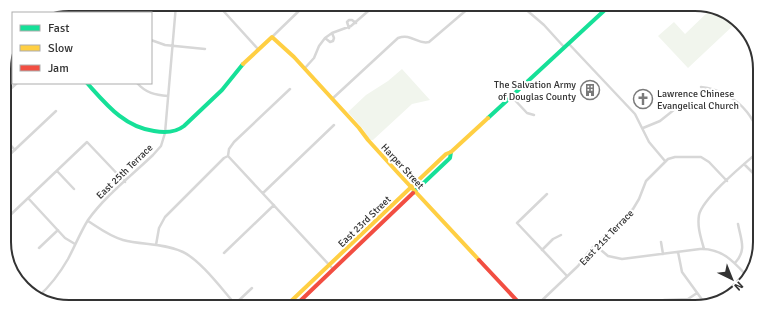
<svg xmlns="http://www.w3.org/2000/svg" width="764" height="311" viewBox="0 0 764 311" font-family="Signika,sans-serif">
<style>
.green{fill:#f1f5ed}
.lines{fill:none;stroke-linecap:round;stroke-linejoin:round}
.street{stroke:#d7d7d7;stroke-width:2.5}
.fast{stroke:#16e098;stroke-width:4}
.slow{stroke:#ffcf43;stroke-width:4}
.jam{stroke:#f24e42;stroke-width:4}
.labels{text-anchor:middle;stroke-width:4;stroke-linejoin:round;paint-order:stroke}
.poi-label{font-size:10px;fill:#333;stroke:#fff;text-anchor:end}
.street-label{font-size:10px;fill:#333;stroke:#fff}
.rim{fill:none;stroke:#333;stroke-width:2}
</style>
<rect width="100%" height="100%" fill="#fff"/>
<path class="green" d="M711 9H720L737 22 688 68 658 36 674 22 685 34Z
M402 69 430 100 412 104 373 140H370L363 129 348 112 366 95 388 81Z"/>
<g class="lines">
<path class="street" d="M114 4 122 13
M164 5 176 8
M218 5 258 49
M65 6 72 13
M298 6 301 8
M523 7 544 25 564 47
M349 28 347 22 349 20H352L356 23
M272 37 304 6
M325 38 330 42 333 41 334 38 332 33
M151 40 165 45 205 49
M569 44 635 114 649 142 665 161
M305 68 314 58 319 46 325 38 332 33 351 26 374 6
M137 83C146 93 155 95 168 96
M701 87C718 89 736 98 747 112 751 117 754 123 758 128
M4 95 17 83
M511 96 527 113 534 115
M332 99 398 38C412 33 417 45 429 42L470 7
M643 128 660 121 675 109H680
M5 139 15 150
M228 156 333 269
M5 159 56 111
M744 164 757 177
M57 171 74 189
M263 193 334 125
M547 194 517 223 567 276
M28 198 65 238 75 244
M5 220 87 142 125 182
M88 221C99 228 109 236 123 240 142 245 164 243 183 252 201 261 221 288 235 304
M661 242 663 254
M156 245 159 228 165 217 224 158 228 156 229 149 234 142 290 89
M595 245 608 256 622 259 700 249C722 248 734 262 747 276
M39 248 58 230
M704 249C701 238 697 227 699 215 703 198 743 165 758 152
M542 250 553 239 561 235
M678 252 682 272 706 305
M224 253 274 205
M735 263C747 250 741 240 738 224
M38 297C50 286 60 273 68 259 75 246 80 233 88 220 105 196 131 176 153 155L161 146 165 133 176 5
M664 300 688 299 697 293
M235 304 252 288
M536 306 578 266 590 250 633 209 639 199 646 181 668 159 675 157H701L709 162 727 181"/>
<path class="fast" d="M87 83C106 104 124 127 154 131 165 133 175 133 184 126L222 90 243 64
M488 118 607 8
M413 193 450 158 451 152"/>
<path class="slow" d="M57 13 65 5
M243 64 272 37 294 57 359 128 368 140 398 173 479 260
M288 304 446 154 451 152 488 118"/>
<path class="jam" d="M479 260 522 306
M297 304 413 193"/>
</g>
<defs>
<g id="building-ring" transform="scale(1)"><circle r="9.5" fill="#fff" stroke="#7a7a7a" stroke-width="1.5"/><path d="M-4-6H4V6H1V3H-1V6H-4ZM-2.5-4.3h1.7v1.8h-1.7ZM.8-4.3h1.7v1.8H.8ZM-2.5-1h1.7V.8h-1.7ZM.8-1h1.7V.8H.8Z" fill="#7a7a7a"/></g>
<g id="church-ring" transform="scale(1)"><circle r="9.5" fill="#fff" stroke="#7a7a7a" stroke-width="1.5"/><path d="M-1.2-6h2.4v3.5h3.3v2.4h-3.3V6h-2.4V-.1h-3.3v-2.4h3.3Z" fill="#7a7a7a"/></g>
</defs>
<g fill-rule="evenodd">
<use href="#building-ring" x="590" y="90"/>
<use href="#church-ring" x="643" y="99"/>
</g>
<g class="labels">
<g class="poi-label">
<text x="576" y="88">The Salvation Army<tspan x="576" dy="12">of Douglas County</tspan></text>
<text x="657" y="97" text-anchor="start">Lawrence Chinese<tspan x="657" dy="12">Evangelical Church</tspan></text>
</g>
<g class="street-label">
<text transform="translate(403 166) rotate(47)" y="4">Harper Street</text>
<text transform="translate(124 171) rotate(-44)" y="4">East 25th Terrace</text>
<text transform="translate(364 221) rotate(-44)" y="4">East 23rd Street</text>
<text transform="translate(606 237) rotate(-46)" y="4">East 21st Terrace</text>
</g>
</g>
<path d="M0 0H764V311H0ZM69 11H695A58 58 0 0 1 753 69V242A58 58 0 0 1 695 300H69A58 58 0 0 1 11 242V69A58 58 0 0 1 69 11Z" fill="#fff" fill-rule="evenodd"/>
<path class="rim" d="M69 11H695A58 58 0 0 1 753 69V242A58 58 0 0 1 695 300H69A58 58 0 0 1 11 242V69A58 58 0 0 1 69 11Z"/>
<rect x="12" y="12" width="140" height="72" fill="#ffffff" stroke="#adadad"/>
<rect x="20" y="25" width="20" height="6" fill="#16e098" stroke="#adadad"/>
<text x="48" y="32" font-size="12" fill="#333333">Fast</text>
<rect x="20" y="45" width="20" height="6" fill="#ffcf43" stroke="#adadad"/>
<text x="48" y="52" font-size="12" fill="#333333">Slow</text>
<rect x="20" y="65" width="20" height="6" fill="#f24e42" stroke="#adadad"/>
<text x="48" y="72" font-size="12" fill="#333333">Jam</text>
<g transform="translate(732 279) rotate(137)" stroke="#ffffff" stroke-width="3" paint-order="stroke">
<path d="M0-3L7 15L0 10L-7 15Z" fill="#333333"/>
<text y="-6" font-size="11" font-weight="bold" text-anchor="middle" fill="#333333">N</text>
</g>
</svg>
